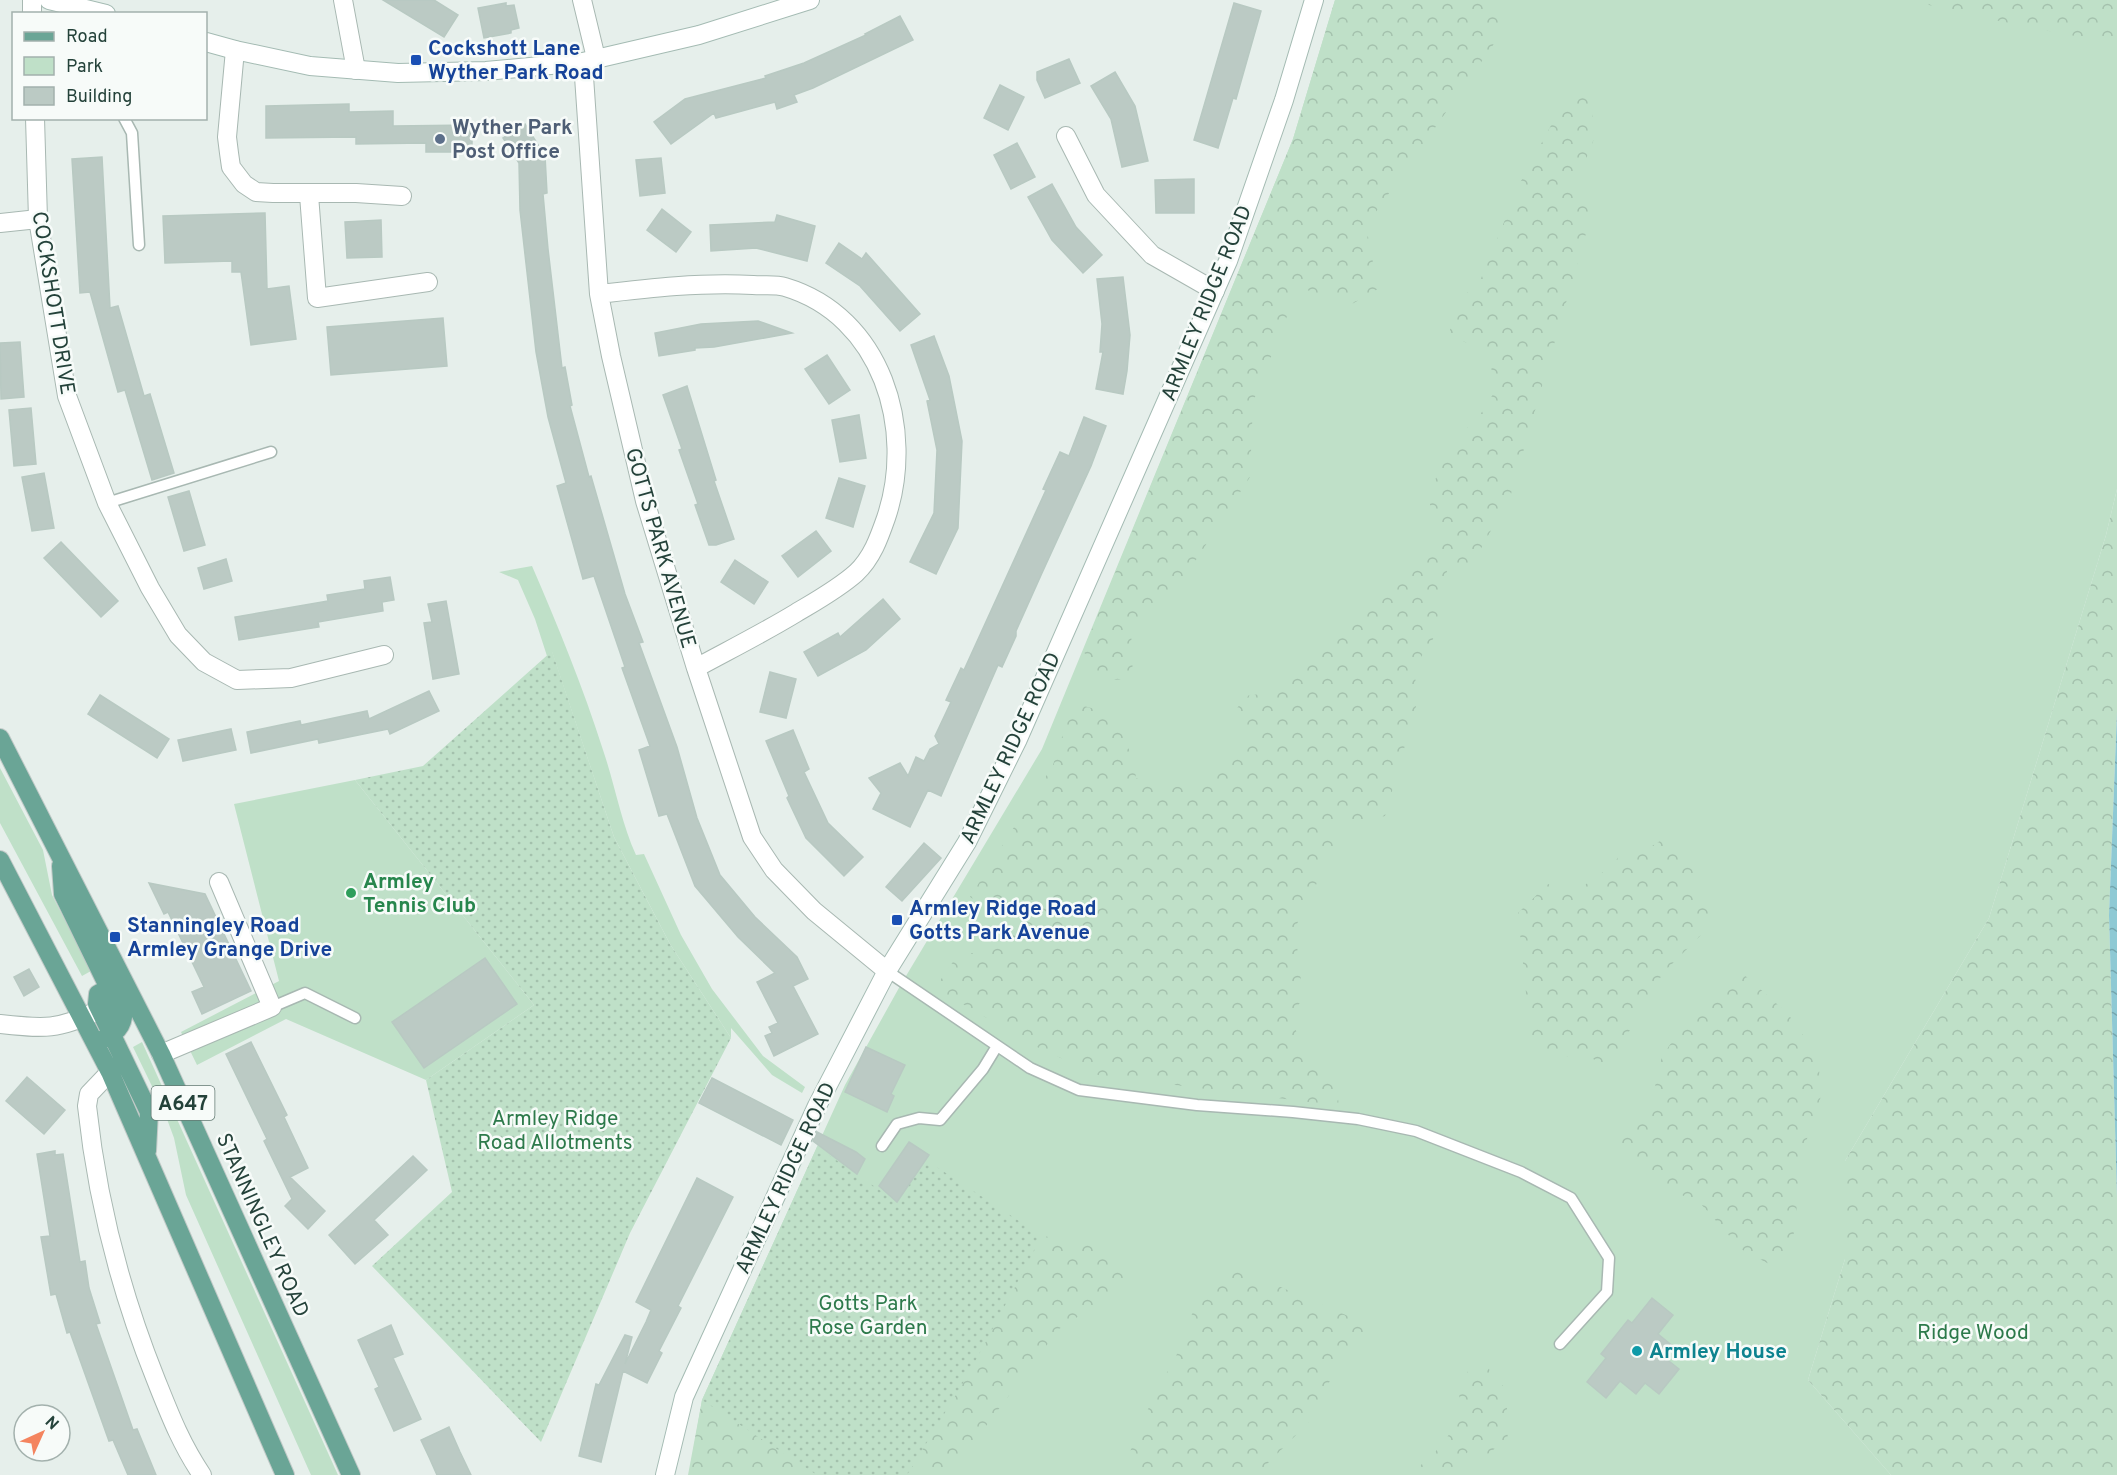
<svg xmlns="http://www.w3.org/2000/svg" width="2117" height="1475" viewBox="0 0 2117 1475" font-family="Overpass,sans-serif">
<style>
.green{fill:#bfe0c8}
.forest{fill:url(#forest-crowns)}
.garden{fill:url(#garden-dots)}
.water{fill:url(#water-ripples)}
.building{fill:#bbcac4;stroke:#b8c9c2;stroke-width:1.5}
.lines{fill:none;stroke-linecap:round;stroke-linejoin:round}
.lane-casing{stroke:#a8b8b2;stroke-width:13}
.street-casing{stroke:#a8b8b2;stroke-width:20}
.secondary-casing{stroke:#a4bbb3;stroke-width:20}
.primary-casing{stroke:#c2cac8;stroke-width:20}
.lane{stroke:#fff;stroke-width:10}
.street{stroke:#fff;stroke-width:18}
.secondary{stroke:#fff;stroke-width:18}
.primary{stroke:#6aa596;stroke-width:18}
.transit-dot{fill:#1a4fb4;stroke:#f7fbf9;stroke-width:2}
.service-dot{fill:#5c6f8a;stroke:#f7fbf9;stroke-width:2}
.leisure-dot{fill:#2e9e5b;stroke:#f7fbf9;stroke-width:2}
.culture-dot{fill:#0f9aa8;stroke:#f7fbf9;stroke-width:2}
.labels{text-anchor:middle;stroke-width:5;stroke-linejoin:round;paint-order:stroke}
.shield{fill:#f7fbf9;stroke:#637a73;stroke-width:1.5}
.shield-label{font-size:20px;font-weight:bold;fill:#24423a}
.transit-label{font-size:21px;font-weight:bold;fill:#164399;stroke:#f7fbf9;text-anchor:start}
.service-label{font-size:21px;font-weight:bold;fill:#4e5e75;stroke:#f7fbf9;text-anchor:start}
.street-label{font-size:21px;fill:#24423a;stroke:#f7fbf9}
.leisure-label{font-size:21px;font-weight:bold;fill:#27864d;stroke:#f7fbf9;text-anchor:start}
.park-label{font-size:21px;fill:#2d7a4b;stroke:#f7fbf9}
.culture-label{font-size:21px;font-weight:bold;fill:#0d838f;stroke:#f7fbf9;text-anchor:start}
</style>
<defs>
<pattern id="forest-crowns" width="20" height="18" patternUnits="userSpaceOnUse" patternTransform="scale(1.5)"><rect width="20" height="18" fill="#bfe0c8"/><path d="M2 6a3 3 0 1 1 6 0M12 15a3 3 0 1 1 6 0" fill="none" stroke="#a4c1ad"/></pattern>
<pattern id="garden-dots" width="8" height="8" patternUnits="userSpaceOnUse" patternTransform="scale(1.5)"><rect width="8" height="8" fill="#bfe0c8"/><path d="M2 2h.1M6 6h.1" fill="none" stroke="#a4c1ad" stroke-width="1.8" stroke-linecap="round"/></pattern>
<pattern id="water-ripples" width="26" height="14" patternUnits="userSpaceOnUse" patternTransform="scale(1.5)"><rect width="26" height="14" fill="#8ec9d4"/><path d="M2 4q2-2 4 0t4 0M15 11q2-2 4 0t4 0" fill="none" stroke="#74a5ad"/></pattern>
</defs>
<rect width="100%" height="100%" fill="#e6efeb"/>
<path class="green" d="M1335 0H2117V489L2106 535 1989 918 1845 1161V1259L1808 1380 1891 1475H689L702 1400 845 1085 900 986 1042 749 1293 139Z
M532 566C558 626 583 687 603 750 615 785 621 822 636 855L644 854 681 935 712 989 763 1056 805 1087 802 1093 772 1075 731 1028V1038L670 944 614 837 552 652 547 656 535 619 518 580 499 572Z
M0 768 43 850 52 895 91 971 82 976 0 823Z
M355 780 534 1005 426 1080 286 1019 197 1065 181 1032 279 981 234 804Z
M142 1042 338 1475H311L186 1195 174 1138 164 1111 133 1047Z"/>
<path class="forest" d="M1335 0H1500L1503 31 1366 226 1378 289 1345 308 1299 286 1253 402 1250 477 1166 606 1131 630 1133 679 1104 680 1083 651 1293 139Z
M1926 0H2117V57L2091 39 2008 23 1929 5Z
M1582 91 1591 96 1594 139 1576 184 1591 216 1511 494 1473 563 1448 566 1433 639 1413 669 1419 696 1385 816 1354 824 1338 820 1330 827 1342 847 1325 862 1316 885 1295 928 1303 999 1292 1013 1301 1052 1334 1071 1339 1106 1098 1075 1037 1047 935 988 957 956 1004 947 1011 923 970 897 1053 765 1073 703 1113 714 1134 761 1136 778 1171 788 1206 780 1247 739 1236 709 1249 695 1279 693 1421 559 1440 539 1429 501 1443 454 1482 412 1495 391 1489 354 1449 334 1457 302 1480 281 1520 183 1569 92Z
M2117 489V712L2109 915 2117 1197V1475H1891L1808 1380 1845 1259V1161L1989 918 2106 535Z
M1668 836 1690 859 1698 893 1714 922 1663 973 1608 1068 1585 1054 1565 1057 1531 1043 1518 913 1548 884 1572 894 1613 865 1622 851 1636 856Z
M1741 972 1788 1014 1817 1055 1822 1093 1803 1151 1792 1249 1769 1264 1741 1249 1700 1203 1652 1182 1619 1155 1621 1137 1650 1108 1662 1056 1693 1012Z
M1042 1236 1104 1244 1128 1284 1059 1329 949 1475H907L969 1373Z
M1229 1265 1369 1325 1337 1367 1309 1422 1256 1475H1120L1152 1400 1177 1354 1192 1314Z
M1472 1364 1488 1368 1508 1392 1506 1424 1508 1438 1488 1454 1473 1448 1459 1459 1446 1475H1408L1431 1457 1460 1421 1459 1387Z
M702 1400 817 1475H688Z"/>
<path class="garden" d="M552 651 614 837 670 944 731 1038 630 1233 541 1442 372 1266 452 1192 426 1080 534 1005 355 780 423 766Z
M817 1147 897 1202 926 1160 1042 1236 969 1373 907 1475H817L702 1400Z"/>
<path class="water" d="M2117 712V1197L2109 915Z"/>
<path class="building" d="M383 0H434L458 15 444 37Z
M506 3V6L514 5 519 28 511 30V33L484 38 478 8Z
M1234 3 1261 11 1236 99 1233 98 1218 148 1194 140Z
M900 16 913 40 813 88 794 95 797 102 777 109 775 102 716 118 714 113 671 144 654 122 685 99 766 78 765 76 804 63 866 35 865 34Z
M1069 59 1080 83 1045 98 1037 80V72Z
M1115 72 1135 106 1148 161 1122 167 1111 119 1091 86Z
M1000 85 1024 97 1008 130 984 118Z
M349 104V112L393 111V126L472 125V152H426V143L356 144V137L266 138V106Z
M525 124 545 156 547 193 543 194 548 249 562 368 565 367 572 405 570 406 589 477 591 476 625 594 643 642 639 643 677 747 697 818 720 875 755 917 797 957 808 979 793 986 818 1034 774 1056 765 1036 772 1033 769 1027 778 1023 757 982 775 973 738 937 695 886 667 814 659 816 639 750 650 746 622 668 625 667 594 576 583 579 557 486 566 483 548 417 536 352 520 210 519 163 503 138Z
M1017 143 1035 177 1011 189 994 155Z
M102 157 110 308 118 306 144 396 150 394 174 473 152 480 125 390 118 392 90 292 80 293 72 159Z
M661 158 665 193 640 196 636 160Z
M1194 179V213H1156L1155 180Z
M1052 184 1076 227 1102 255 1083 273 1052 240 1028 197Z
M662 209 691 232 676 252 647 230Z
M265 213 267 289 289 286 296 339 251 345 241 272H232V261L165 263 163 216Z
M777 215 815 226 807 261 756 248 711 251 710 225 775 222Z
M381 220 382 257 347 258 345 222Z
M839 243 862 259 866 253 920 314 900 331 860 286 826 263Z
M1123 277 1130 335 1127 371 1123 394 1096 389 1103 352H1100L1102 324 1097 279Z
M443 318 447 366 331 375 327 327Z
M758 321 792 333 714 347 695 348V350L659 356 655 333 701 324Z
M934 336 949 376 962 441 958 528 936 574 910 562 934 513 937 450 927 401 930 400 911 345Z
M20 342 24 397 1 399 0 343Z
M827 355 850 390 829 404 805 369Z
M687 386 716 480 714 481 734 539 716 545H709L695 505 698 504 679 450 682 449 663 395Z
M31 408 36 464 14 466 9 410Z
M859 415 866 458 840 462 832 420Z
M1084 417 1106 426 1091 466 1042 573 1016 631V636L1002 667 998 665 941 796 928 790 910 827 873 809 881 793 869 778 900 763 908 776 916 757 924 761 930 749 939 744 935 736 951 702 946 700 961 668 964 670 1046 490 1043 489 1060 452 1069 456Z
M44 473 54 528 32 531 22 477Z
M839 478 865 486 853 527 826 518Z
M189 491 205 545 184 551 168 497Z
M816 531 831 551 798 577 782 556Z
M61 542 118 601 101 617 44 558Z
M226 559 232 581 204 589 198 568Z
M735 560 768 582 754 604 721 582Z
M390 577 394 600 382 602 383 611 318 622 319 627 239 640 235 617 328 601 327 595 365 589 364 581Z
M883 599 900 619 866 650 818 676 804 652 838 633 840 637Z
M446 601 459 674 433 679 424 623 432 622 428 604Z
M770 672 796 679 786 718 760 712Z
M429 691 439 711 390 734 388 729 319 743 318 739 251 753 247 732 300 721 301 725 367 711 369 719Z
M100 695 169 739 157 758 88 714Z
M231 729 236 750 183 761 178 740Z
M793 730 809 769 804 772 828 823 863 857 844 876 806 838 787 798 789 796 766 741Z
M924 843 941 858 902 901 886 887Z
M149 883 205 894 251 991 202 1014 192 992 204 987 168 912 164 914Z
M485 958 517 1004 424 1068 392 1022Z
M29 969 39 987 24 996 14 977Z
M251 1042 287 1115 284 1117 308 1168 290 1177 325 1211 308 1229 285 1206 292 1199 264 1141 267 1139 226 1054Z
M866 1047 905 1065 891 1094 894 1096 887 1112 845 1092Z
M27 1077 65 1110 44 1134 6 1101Z
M712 1078 793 1120 781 1145 699 1103Z
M817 1132 856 1152 865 1159 857 1174 813 1141Z
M909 1142 929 1155 897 1202 879 1186Z
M55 1151V1155L63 1154 80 1262 85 1261 89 1288 100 1323 96 1324 133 1430 137 1429 156 1475H128L113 1440 109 1441 70 1332 67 1333 56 1294 51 1295 41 1237 50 1236 37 1154Z
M413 1156 427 1170 374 1220 388 1235 355 1264 329 1235Z
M697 1178 733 1197 678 1306 681 1308 659 1351 662 1353 647 1383 623 1371 601 1462 579 1456 596 1384 599 1385 625 1335 632 1337 625 1364 646 1322 651 1310 636 1302Z
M1652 1298 1673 1315 1658 1334 1674 1347 1665 1358 1679 1369 1659 1394 1645 1383 1636 1394 1620 1381 1606 1398 1587 1382 1606 1358 1601 1354 1628 1320 1632 1323Z
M391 1325 403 1354 393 1358 421 1419 394 1431 375 1389 379 1387 358 1340Z
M449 1427 460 1452 471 1475H437L429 1457 421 1440Z"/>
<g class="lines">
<g class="lane-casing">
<path id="lane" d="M124 118 132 133 139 245
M107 503 271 452
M887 971 1030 1068 1079 1090 1197 1105 1293 1112 1358 1119 1416 1131 1521 1172 1571 1198 1609 1258 1607 1292 1560 1344
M272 1007 305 993 355 1018
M882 1146 897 1124 919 1118 940 1120 983 1069 997 1046"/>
</g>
<g class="street-casing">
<path id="street" d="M32 0V14
M343 0 356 70
M582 0 596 58
M235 50 227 137 229 153 231 167 244 184 256 192 273 193H356L402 196
M583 62 599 294 611 356 645 501 696 668 752 837 774 870 814 911 887 971
M35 118 38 219 67 396 107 503 150 588 178 635 204 662 237 680 291 678 384 655
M1066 136 1096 195 1152 255 1215 291
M309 195 317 298 428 282
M0 223 38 219
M599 294C650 288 702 282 753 285 763 286 775 284 785 287 882 316 916 429 886 518 879 538 872 558 856 573 838 589 816 601 796 613 763 633 729 650 696 668
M0 1024C44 1029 59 1030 99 1010
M161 1054 272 1007 219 882
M110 1072 89 1094 87 1106C97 1200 121 1293 156 1380 170 1415 181 1444 202 1475"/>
</g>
<g class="secondary-casing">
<path id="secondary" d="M49 0 106 14
M206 42 235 50 310 66 398 73 486 71 583 62 699 35 810 0
M665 1475 684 1397 817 1106 887 971 967 842 1018 739 1228 261 1284 100 1314 0"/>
</g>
<g class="primary-casing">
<path id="primary" d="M0 738 161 1054 351 1475
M0 860 110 1072 285 1475
M61 866 63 894 123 1017C121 1032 108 1037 95 1043
M118 983 98 994 97 1004 149 1112 147 1151"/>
</g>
<use href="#lane" class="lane"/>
<use href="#street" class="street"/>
<use href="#secondary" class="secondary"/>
<use href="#primary" class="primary"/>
</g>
<g class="transit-dot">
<rect x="410" y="54" width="12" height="12" rx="3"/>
<rect x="891" y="914" width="12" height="12" rx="3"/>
<rect x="109" y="931" width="12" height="12" rx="3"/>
</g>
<circle class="service-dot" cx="440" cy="139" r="6"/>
<circle class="leisure-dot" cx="351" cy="893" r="6"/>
<circle class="culture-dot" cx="1637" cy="1351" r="6"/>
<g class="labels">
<rect class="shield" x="151.5" y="1086" width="63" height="34" rx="4.5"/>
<g class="shield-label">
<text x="183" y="1110">A647</text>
</g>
<g class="transit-label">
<text x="428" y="55">Cockshott Lane<tspan x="428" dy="24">Wyther Park Road</tspan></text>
<text x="909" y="915">Armley Ridge Road<tspan x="909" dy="24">Gotts Park Avenue</tspan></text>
<text x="127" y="932">Stanningley Road<tspan x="127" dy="24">Armley Grange Drive</tspan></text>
</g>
<g class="service-label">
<text x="452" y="134">Wyther Park<tspan x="452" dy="24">Post Office</tspan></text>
</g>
<g class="street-label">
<text transform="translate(54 303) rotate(81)" y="7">COCKSHOTT DRIVE</text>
<text transform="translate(1206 303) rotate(-68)" y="7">ARMLEY RIDGE ROAD</text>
<text transform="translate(661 548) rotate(74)" y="7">GOTTS PARK AVENUE</text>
<text transform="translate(1010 748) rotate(-65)" y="7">ARMLEY RIDGE ROAD</text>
<text transform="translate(785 1178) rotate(-65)" y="7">ARMLEY RIDGE ROAD</text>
<text transform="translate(263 1225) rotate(66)" y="7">STANNINGLEY ROAD</text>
</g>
<g class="leisure-label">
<text x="363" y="888">Armley<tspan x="363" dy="24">Tennis Club</tspan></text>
</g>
<g class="park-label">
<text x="555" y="1125">Armley Ridge<tspan x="555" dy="24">Road Allotments</tspan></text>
<text x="868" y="1310">Gotts Park<tspan x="868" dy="24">Rose Garden</tspan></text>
<text x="1973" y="1339">Ridge Wood</text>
</g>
<g class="culture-label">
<text x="1649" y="1358">Armley House</text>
</g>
</g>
<rect x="12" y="12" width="195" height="108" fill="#f7fbf9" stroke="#a3b1ad" stroke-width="1.5"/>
<rect x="24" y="32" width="30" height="9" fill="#6aa596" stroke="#a3b1ad" stroke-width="1.5"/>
<text x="66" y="42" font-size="18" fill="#24423a">Road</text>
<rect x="24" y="57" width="30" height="18" fill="#bfe0c8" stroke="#a3b1ad" stroke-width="1.5"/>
<text x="66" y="72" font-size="18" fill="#24423a">Park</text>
<rect x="24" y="87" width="30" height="18" fill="#bbcac4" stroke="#a3b1ad" stroke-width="1.5"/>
<text x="66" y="102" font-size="18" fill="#24423a">Building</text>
<g transform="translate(42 1433) rotate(45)"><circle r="28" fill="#f7fbf9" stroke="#a3b1ad" stroke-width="1.5"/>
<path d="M0-4.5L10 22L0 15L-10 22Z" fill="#f4845f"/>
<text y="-9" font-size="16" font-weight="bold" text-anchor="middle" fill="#24423a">N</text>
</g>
</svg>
